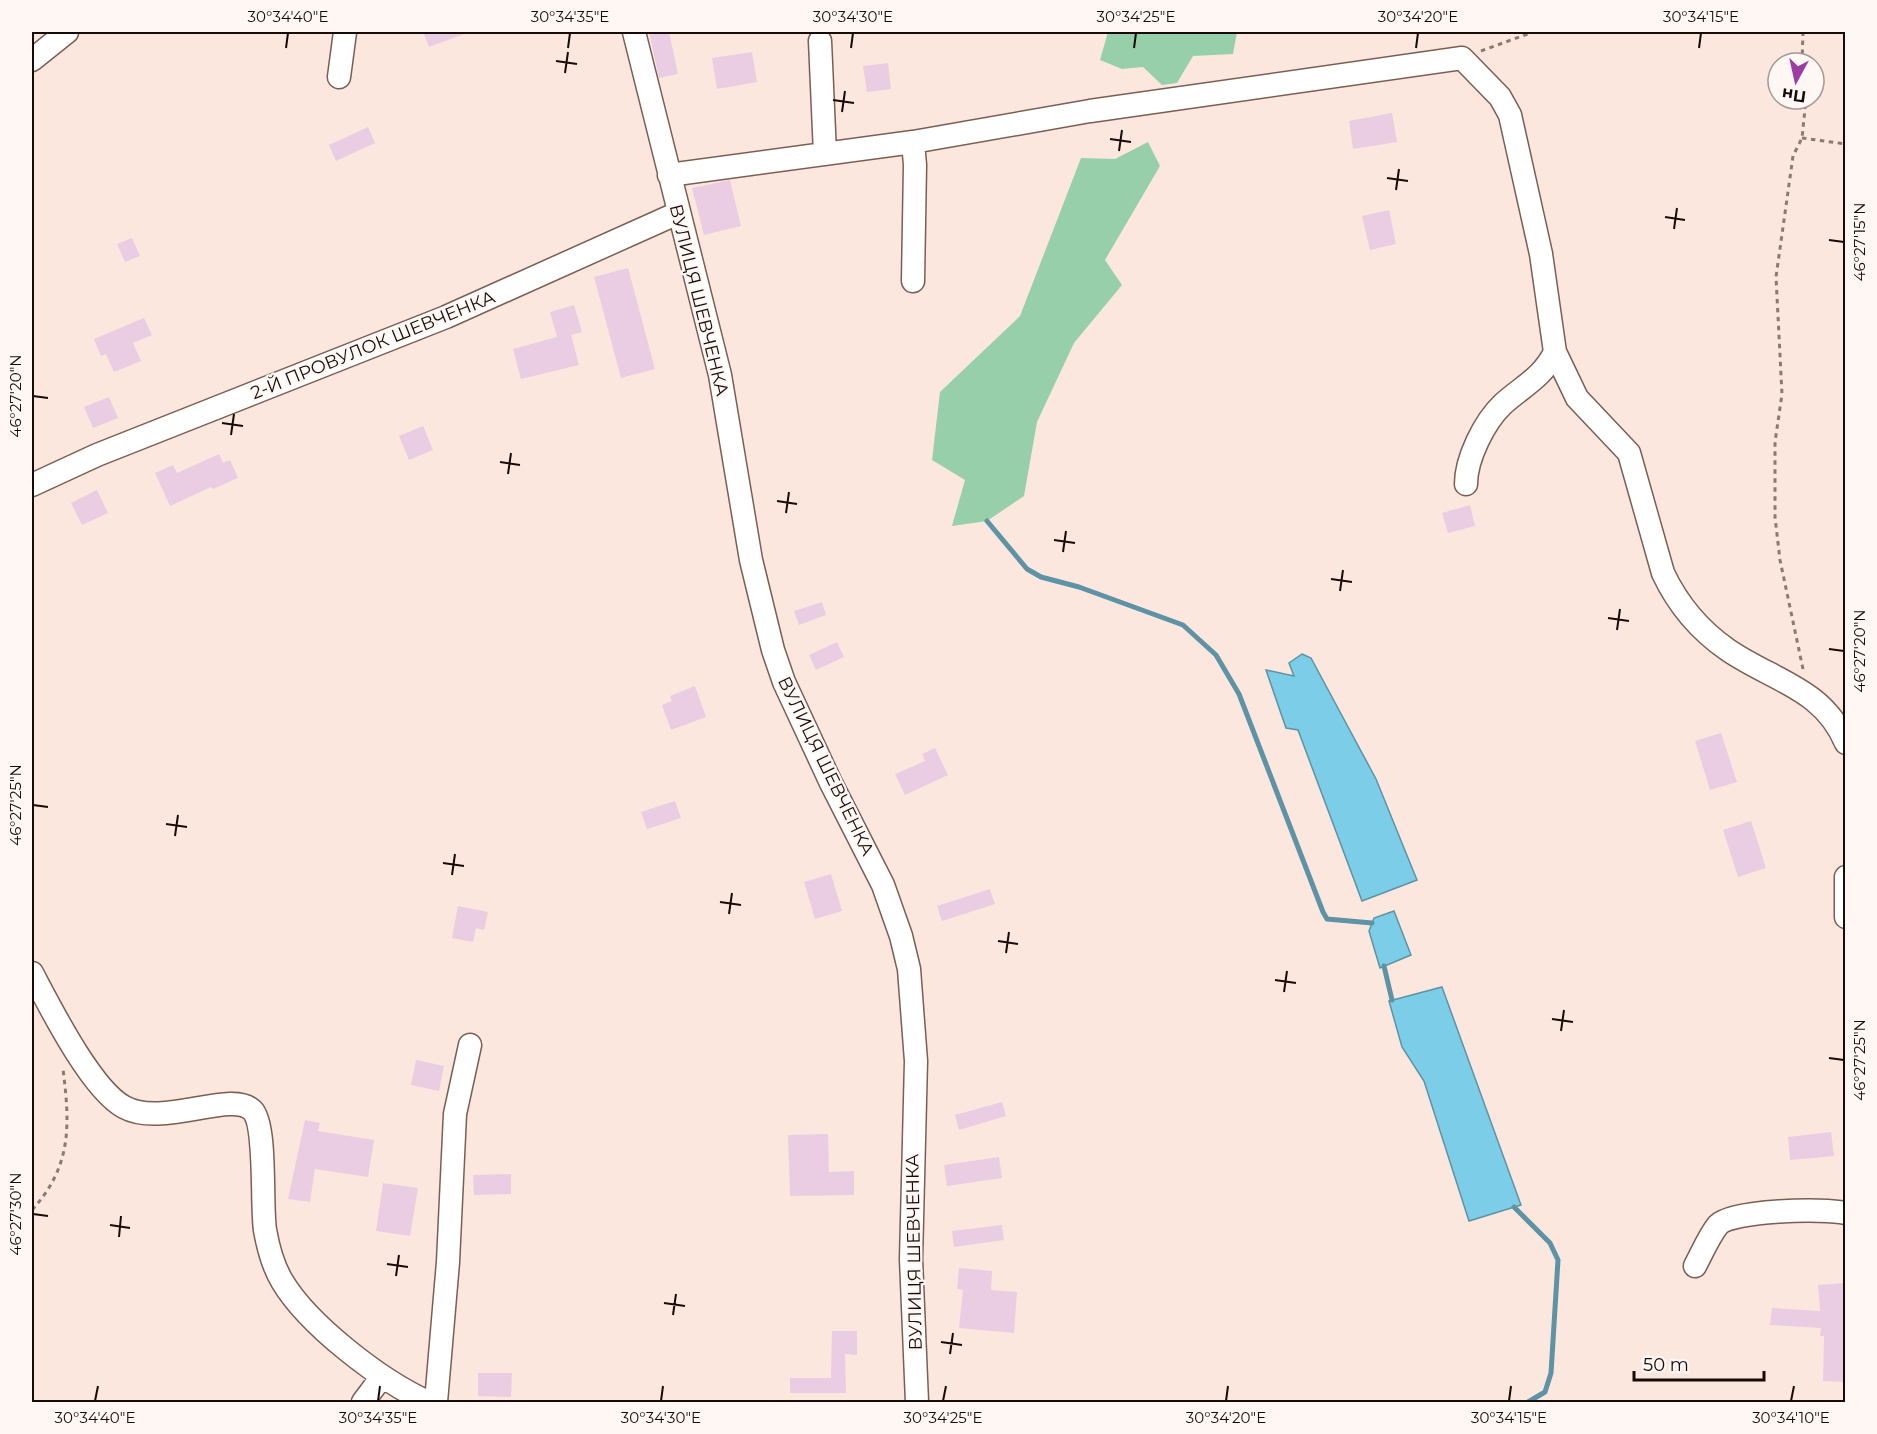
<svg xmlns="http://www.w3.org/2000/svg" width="1877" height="1434" viewBox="0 0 1877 1434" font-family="Montserrat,sans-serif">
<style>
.green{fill:#98cfab}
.water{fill:#7ccde7;stroke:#5d93a4;stroke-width:1.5}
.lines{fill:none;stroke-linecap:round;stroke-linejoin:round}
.stream{stroke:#5d93a4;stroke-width:5}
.building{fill:#eacde2}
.minor-casing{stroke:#7b5e52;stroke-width:25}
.path{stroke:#8a7a73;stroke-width:3;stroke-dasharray:4.5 4.5;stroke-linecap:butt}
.minor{stroke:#fff;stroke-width:22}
.ticks{fill:none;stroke:#160b07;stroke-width:2}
.labels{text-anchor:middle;stroke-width:4.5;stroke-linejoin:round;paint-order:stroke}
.street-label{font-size:18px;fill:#160b07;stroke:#fef7f4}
.neatline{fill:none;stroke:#160b07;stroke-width:2}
.ticks-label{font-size:15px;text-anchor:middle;fill:#160b07}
</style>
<rect width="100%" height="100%" fill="#fce7de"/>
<path class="green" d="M1108 32H1237L1233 54 1193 56 1177 83 1162 85 1143 67 1122 69 1100 60Z
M1148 142 1160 166 1105 260 1122 285 1074 343 1037 422 1024 496 987 521 952 526 965 480 932 460 940 392 1020 316 1081 158 1115 159Z"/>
<path class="water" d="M1302 654 1311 658 1376 779 1417 880 1362 901 1298 730 1286 728 1266 670 1294 676 1289 663Z
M1394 911 1411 955 1380 968 1369 931 1374 918Z
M1442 987 1521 1205 1469 1221 1424 1081 1402 1047 1389 1001Z"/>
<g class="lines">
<path class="stream" d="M987 521 1027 569 1041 577 1079 587 1183 625 1216 655 1239 694 1323 912 1327 919 1372 923
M1384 966 1392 1000
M1514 1207 1550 1243 1558 1260 1551 1373 1545 1392 1528 1402"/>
</g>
<path class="building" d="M423 32H467V33L429 47Z
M649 32H669L678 74 659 78Z
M752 52 757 82 717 89 712 58Z
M888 63 891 89 867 92 863 66Z
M1392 113 1397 142 1353 149 1349 121Z
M368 127 375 143 336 161 329 145Z
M730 180 741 226 704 235 692 188Z
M1389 210 1396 244 1370 250 1362 216Z
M132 238 140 256 125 262 117 244Z
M628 268 655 369 621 378 594 277Z
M574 305 582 332 571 335 579 365 521 379 513 349 557 337 550 312Z
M144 318 152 335 133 343 141 361 114 372 106 354 101 356 94 339Z
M109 397 118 418 93 428 84 407Z
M423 426 433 450 409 460 399 436Z
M219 454 223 463 230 460 238 478 213 489 211 487 170 506 155 473 173 465 177 473Z
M97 490 108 513 82 525 71 503Z
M1470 505 1475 526 1448 533 1442 513Z
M822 602 826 615 799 625 794 611Z
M837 642 844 657 816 670 809 655Z
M695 686 706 717 671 730 662 705 672 701 670 696Z
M1721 733 1737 782 1710 790 1695 741Z
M935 748 948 775 905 795 895 774 925 761 922 754Z
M675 801 681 818 647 829 641 812Z
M1751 821 1766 868 1738 877 1723 830Z
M831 874 842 911 815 919 804 882Z
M990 889 995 904 942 921 937 906Z
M458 906 488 912 484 930 476 928 473 942 452 938Z
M416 1060 444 1066 439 1091 411 1085Z
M1002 1102 1006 1116 959 1130 955 1115Z
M305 1120 320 1123 318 1131 374 1140 368 1177 315 1169 310 1202 288 1199Z
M1831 1132 1834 1156 1790 1160 1788 1137Z
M828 1134 829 1172 854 1171V1195L790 1196 788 1135Z
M999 1157 1002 1178 947 1186 944 1165Z
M511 1174V1194L474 1195 473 1175Z
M383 1183 418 1188 410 1236 376 1231Z
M1002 1225 1004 1240 954 1247 952 1231Z
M959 1268 992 1271 991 1290 1017 1292 1014 1333 959 1328 963 1290 957 1289Z
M1845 1283V1382L1823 1381 1824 1336H1820L1821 1328 1770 1325 1772 1308 1820 1311 1818 1285Z
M832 1331H857V1355L845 1354 846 1393H790V1378H831Z
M478 1373H512L511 1397 478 1396Z"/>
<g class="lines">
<g class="minor-casing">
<path id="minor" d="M634 32 720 375 751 560 773 650 784 682 831 783 883 885 901 936 909 969 916 1061 911 1259 917 1402
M820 41 825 154
M32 60 67 32
M339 77 345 32
M913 142 915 165 913 281
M669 175 913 142 1090 111 1462 58 1500 97 1510 115 1541 254 1555 352 1577 398 1629 453 1663 573C1678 605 1699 630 1728 650 1773 681 1823 688 1846 743
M1466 484C1466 459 1484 422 1503 404 1523 386 1543 377 1555 352
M32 485 97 455 446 317 678 213
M1846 877V917
M32 973C50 1007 91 1089 124 1107 162 1128 231 1090 252 1110 267 1124 261 1204 265 1230 268 1247 273 1266 282 1281 308 1325 381 1381 428 1402
M1695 1266C1702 1253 1709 1236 1718 1225 1732 1210 1824 1208 1846 1213
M363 1402 381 1378
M436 1402 448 1262 455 1114 470 1045"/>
</g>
<path class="path" d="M1481 51 1533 32
M1802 63 1803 32
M1802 138 1846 144
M1803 669 1780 560 1775 517V442L1782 394 1776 277 1793 156 1802 138 1806 99
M32 1210C72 1166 70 1125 63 1069"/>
<use href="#minor" class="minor"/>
</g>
<path class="ticks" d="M286 48 288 33M568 48 570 33M851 48 853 33M1134 48 1136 33M1416 48 1418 33M1699 48 1701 33M556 61 577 64M565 73 568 52M833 100 854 103M842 112 845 91M1110 139 1131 142M1119 151 1122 130M1387 178 1408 181M1396 190 1399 169M1665 217 1685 220M1674 229 1677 208M1829 240 1844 242M33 396 48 398M222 423 243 426M231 435 234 414M500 462 520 465M508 474 511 453M777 501 797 504M786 513 789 492M1054 540 1075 543M1063 552 1066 531M1331 579 1352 582M1340 591 1343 570M1608 618 1629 621M1617 630 1620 609M1829 649 1844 651M33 805 48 807M166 824 187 827M175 836 178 815M443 863 464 866M452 875 455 854M720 902 741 905M729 914 732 893M998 941 1018 944M1006 953 1009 932M1275 980 1296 983M1284 992 1287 971M1552 1019 1573 1022M1561 1031 1564 1010M1829 1058 1844 1060M33 1214 48 1216M110 1225 130 1228M119 1237 121 1216M387 1264 408 1267M396 1276 399 1255M664 1303 685 1306M673 1315 676 1294M941 1342 962 1345M950 1354 953 1333M95 1401 98 1386M378 1401 380 1386M661 1401 663 1386M943 1401 946 1386M1226 1401 1228 1386M1509 1401 1511 1386M1791 1401 1794 1386"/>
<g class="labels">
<g class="street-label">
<text transform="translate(699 300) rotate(76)" y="6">ВУЛИЦЯ ШЕВЧЕНКА</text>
<text transform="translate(373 345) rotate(-22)" y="6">2-Й ПРОВУЛОК ШЕВЧЕНКА</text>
<text transform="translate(826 766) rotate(64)" y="6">ВУЛИЦЯ ШЕВЧЕНКА</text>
<text transform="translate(914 1252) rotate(-91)" y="6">ВУЛИЦЯ ШЕВЧЕНКА</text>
</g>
</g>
<rect width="1877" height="1434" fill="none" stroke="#fef7f4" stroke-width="66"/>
<g transform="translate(1796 81) rotate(188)"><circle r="28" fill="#fef7f4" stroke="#a19995" stroke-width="1.5"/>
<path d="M0-4.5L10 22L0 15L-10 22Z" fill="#9c3ba3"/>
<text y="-9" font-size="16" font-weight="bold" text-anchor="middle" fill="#160b07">Пн</text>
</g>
<path d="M1634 1371v9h130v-9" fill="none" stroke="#160b07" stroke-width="3"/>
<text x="1643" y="1371" font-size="18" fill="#160b07" stroke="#fef7f4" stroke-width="4.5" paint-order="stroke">50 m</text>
<rect x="33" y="33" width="1811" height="1368" class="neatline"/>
<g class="ticks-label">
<text x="288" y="22">30°34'40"E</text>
<text x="570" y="22">30°34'35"E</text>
<text x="853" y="22">30°34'30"E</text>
<text x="1136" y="22">30°34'25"E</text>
<text x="1418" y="22">30°34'20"E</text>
<text x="1701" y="22">30°34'15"E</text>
<text transform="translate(1860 242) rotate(-90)" y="5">46°27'15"N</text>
<text transform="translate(16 396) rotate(-90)" y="5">46°27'20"N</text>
<text transform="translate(1860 651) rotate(-90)" y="5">46°27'20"N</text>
<text transform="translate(16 805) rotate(-90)" y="5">46°27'25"N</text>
<text transform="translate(1860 1060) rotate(-90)" y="5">46°27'25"N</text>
<text transform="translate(16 1214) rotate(-90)" y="5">46°27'30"N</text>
<text x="95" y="1423">30°34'40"E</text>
<text x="378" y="1423">30°34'35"E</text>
<text x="661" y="1423">30°34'30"E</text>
<text x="943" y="1423">30°34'25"E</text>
<text x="1226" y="1423">30°34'20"E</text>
<text x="1509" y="1423">30°34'15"E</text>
<text x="1791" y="1423">30°34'10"E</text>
</g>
</svg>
